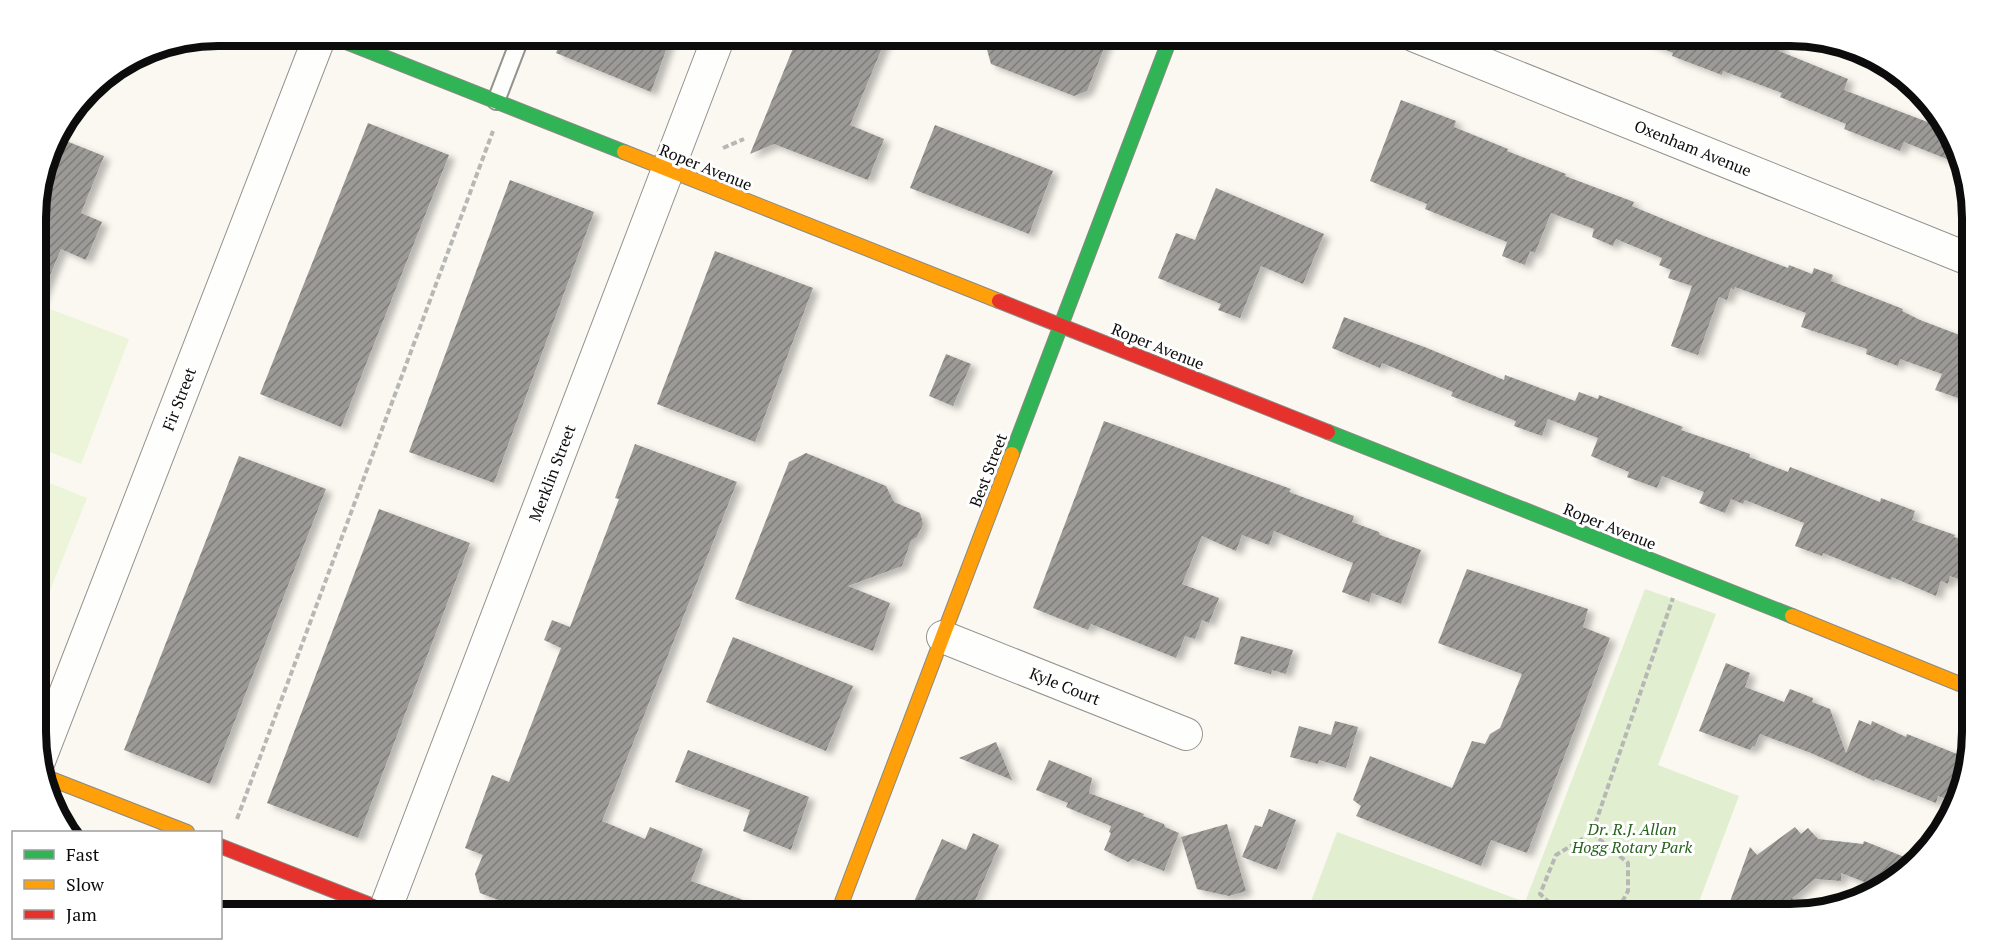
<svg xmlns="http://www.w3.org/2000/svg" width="2008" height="951" viewBox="0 0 2008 951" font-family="'PT Serif',serif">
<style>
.park{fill:#e1efd0}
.pitch{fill:#ecf4d9}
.building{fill:url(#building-hatch);filter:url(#shadow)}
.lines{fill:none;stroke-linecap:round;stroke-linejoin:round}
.lane-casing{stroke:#93928f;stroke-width:20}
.street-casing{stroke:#93928f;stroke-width:34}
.fast-casing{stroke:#8a8985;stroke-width:16}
.slow-casing{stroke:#8a8985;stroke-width:16}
.jam-casing{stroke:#8a8985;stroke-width:16}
.path{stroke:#b7b7b5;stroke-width:4;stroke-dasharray:6 3;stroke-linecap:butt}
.lane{stroke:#fefefd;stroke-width:16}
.street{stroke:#fefefd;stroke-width:32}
.fast{stroke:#30b455;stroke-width:14}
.slow{stroke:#ff9f0a;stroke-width:14}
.jam{stroke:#e5322d;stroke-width:14}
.labels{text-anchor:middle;stroke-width:6;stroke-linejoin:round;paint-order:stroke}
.street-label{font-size:16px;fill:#0c0c0c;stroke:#fff}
.park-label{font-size:16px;font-style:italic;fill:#28631d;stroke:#fff}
.rim{fill:none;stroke:#0c0c0c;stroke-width:8}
</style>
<defs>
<pattern id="building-hatch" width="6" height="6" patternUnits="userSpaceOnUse" patternTransform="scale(1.5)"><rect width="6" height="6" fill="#9c9a96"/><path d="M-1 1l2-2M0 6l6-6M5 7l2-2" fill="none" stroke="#7e7c79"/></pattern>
<filter id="shadow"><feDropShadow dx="6" dy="4" stdDeviation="3" flood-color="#0004"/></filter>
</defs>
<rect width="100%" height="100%" fill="#faf8f0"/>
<path class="park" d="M1645 589 1716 614 1658 765 1739 796 1694 915H1306L1337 832 1525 902Z"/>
<path class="pitch" d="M37 304 129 339 81 464 37 447Z
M37 478 87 498 37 623Z"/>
<path class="building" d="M563 36H671L651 92 556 53Z
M798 36H887L850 125 884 139 868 180 774 144 750 154Z
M990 36H1109L1087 91 1074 96 991 64 986 46Z
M1634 36H1720L1748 47 1752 36H1785L1779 51 1848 79 1844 90 1943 128 1957 163 1904 142 1900 151 1844 129 1846 124 1780 97 1782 93 1723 71 1722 75 1672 56 1673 53Z
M1401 100 1456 121 1454 127 1508 149 1507 151 1566 174 1565 176 1634 202 1632 206 1704 236 1788 268 1789 265 1812 274 1814 268 1833 275 1831 281 1903 309 1902 311 1920 320 1965 337 1962 346 1971 349V386L1965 384 1961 399 1935 390 1942 374 1900 359 1898 366 1866 354 1867 349 1801 327 1806 313 1735 287 1734 290 1731 288 1727 300 1719 297 1698 355 1671 346 1692 286 1668 278 1671 270 1659 265 1662 258 1616 239 1613 246 1592 237 1594 229 1551 213 1535 253 1530 251 1525 265 1502 256 1507 242 1425 209 1427 204 1370 181Z
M368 123 449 155 341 427 260 394Z
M935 125 1053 171 1029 234 910 188Z
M56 137 104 156 81 213 102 222 86 260 61 249 37 307 36 206Z
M510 180 594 212 494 483 409 452Z
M1216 188 1324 234 1303 284 1261 266 1240 318 1218 310 1221 304 1158 278 1176 233 1195 240Z
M715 251 813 288 755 442 657 404Z
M1344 317 1427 348 1504 380 1505 375 1575 401 1579 392 1598 399 1599 395 1683 427 1681 430 1750 454 1749 457 1788 472 1790 467 1880 502 1881 498 1915 511 1912 520 1955 535 1954 537 1971 543 1972 584 1950 576 1948 584 1941 581 1936 596 1892 577 1891 580 1823 553 1822 556 1795 546 1804 523 1745 500 1743 504 1731 499 1725 513 1699 503 1704 492 1662 476 1657 488 1627 477 1629 472 1591 456 1598 438 1548 419 1542 436 1514 426 1516 421 1451 396 1453 392 1382 363 1380 368 1332 348Z
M946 354 971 364 953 406 929 396Z
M1104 421 1291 489 1289 492 1354 516 1352 522 1379 532 1380 535 1421 550 1401 604 1372 593 1369 602 1342 592 1353 563 1274 531 1269 545 1242 535 1236 551 1202 536 1182 584 1219 598 1209 623 1202 620 1195 639 1185 636 1176 658 1091 624 1088 630 1033 608Z
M635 444 737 482 602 821 645 839 650 827 703 849 691 881 776 912 775 915H676L650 905 646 915H537L480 893 475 874 483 855 465 848 492 775 509 782 561 648 544 640 552 620 570 627 619 499 615 498Z
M806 453 886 486 894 502 920 513 923 524 917 537 911 541 902 566 848 586 890 603 873 651 735 599 789 462Z
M239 456 326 489 210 784 124 750Z
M379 509 470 543 358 838 267 803Z
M1467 569 1588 609 1583 627 1610 638 1527 853 1491 840 1481 866 1356 816 1361 806 1353 800 1370 756 1452 788 1472 741 1485 744 1490 734 1500 728 1522 674 1438 643Z
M1241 636 1293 650 1286 674 1272 670 1271 674 1234 664Z
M733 637 853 686 826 751 706 702Z
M1726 663 1750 673 1745 687 1784 702 1790 689 1813 698 1812 702 1830 709 1846 753 1859 720 1871 725 1872 721 1906 737 1907 734 1967 758 1958 803 1938 796 1936 803 1875 779 1874 781 1811 753 1760 734 1755 746H1753L1750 750 1699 731Z
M1335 721 1358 727 1346 768 1319 760 1318 764 1290 757 1299 726 1331 735Z
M996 742 1012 780 959 758Z
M688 750 809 797 791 850 743 831 750 810 675 782Z
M1049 760 1092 778 1089 793 1144 814 1143 816 1164 824 1165 827 1179 833 1164 871 1133 859 1128 862 1104 850 1111 833 1109 832 1111 826 1066 807 1068 803 1036 790Z
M1269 809 1296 820 1277 870 1242 857 1255 825 1262 827Z
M1227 824 1246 891 1229 896 1197 889 1181 837Z
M1795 827 1801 834 1808 828 1818 839 1863 844 1864 841 1917 862 1891 884 1880 888 1841 873V881L1815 879 1792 898 1795 901 1779 915H1725L1750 847 1757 855Z
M973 833 999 845 969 915H908L942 839 966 850Z"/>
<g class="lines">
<g class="lane-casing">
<path id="lane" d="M496 101 521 36"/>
</g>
<g class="street-casing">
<path id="street" d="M1415 36 1971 260
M943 637 1186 734
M39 761 320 36
M385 910 719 36"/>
</g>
<g class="fast-casing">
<path id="fast" d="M331 36 624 152
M1328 432 1792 616
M1012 454 1171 36"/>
</g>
<g class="slow-casing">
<path id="slow" d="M624 152 999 301
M1792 616 1972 689
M46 777 187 832
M837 915 1012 454"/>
</g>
<g class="jam-casing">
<path id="jam" d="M999 301 1328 432
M220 846 396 915"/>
</g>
<path class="path" d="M723 148 744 139
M237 819 493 131
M1592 833 1628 863V891L1615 915
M251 911V915
M1563 915 1540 894 1556 855 1592 833 1673 598"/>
<use href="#lane" class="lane"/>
<use href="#street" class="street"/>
<use href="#fast" class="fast"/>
<use href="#slow" class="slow"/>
<use href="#jam" class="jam"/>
</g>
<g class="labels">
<g class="street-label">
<text transform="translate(1693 148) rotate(22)" y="6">Oxenham Avenue</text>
<text transform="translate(706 167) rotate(22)" y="6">Roper Avenue</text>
<text transform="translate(1158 346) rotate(22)" y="6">Roper Avenue</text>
<text transform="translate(179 399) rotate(-69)" y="6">Fir Street</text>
<text transform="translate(988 470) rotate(-69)" y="6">Best Street</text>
<text transform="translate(552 473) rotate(-69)" y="6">Merklin Street</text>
<text transform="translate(1610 526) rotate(22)" y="6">Roper Avenue</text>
<text transform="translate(1065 686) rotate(22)" y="6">Kyle Court</text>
</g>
<g class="park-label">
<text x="1632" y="835">Dr. R.J. Allan<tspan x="1632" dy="18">Hogg Rotary Park</tspan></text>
</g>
</g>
<path d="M0 0H2008V951H0ZM218 46H1790A172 172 0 0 1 1962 218V732A172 172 0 0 1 1790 904H218A172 172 0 0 1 46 732V218A172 172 0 0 1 218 46Z" fill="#fff" fill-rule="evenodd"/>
<path class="rim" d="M218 46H1790A172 172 0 0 1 1962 218V732A172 172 0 0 1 1790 904H218A172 172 0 0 1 46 732V218A172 172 0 0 1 218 46Z"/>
<rect x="12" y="831" width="210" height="108" fill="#ffffff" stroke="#9e9e9e" stroke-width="1.5"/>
<rect x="24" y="850" width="30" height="9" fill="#30b455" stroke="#9e9e9e" stroke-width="1.5"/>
<text x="66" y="861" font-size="18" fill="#0c0c0c">Fast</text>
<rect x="24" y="880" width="30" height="9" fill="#ff9f0a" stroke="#9e9e9e" stroke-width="1.5"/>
<text x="66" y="891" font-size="18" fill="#0c0c0c">Slow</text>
<rect x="24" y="910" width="30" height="9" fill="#e5322d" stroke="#9e9e9e" stroke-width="1.5"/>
<text x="66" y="921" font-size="18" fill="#0c0c0c">Jam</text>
</svg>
